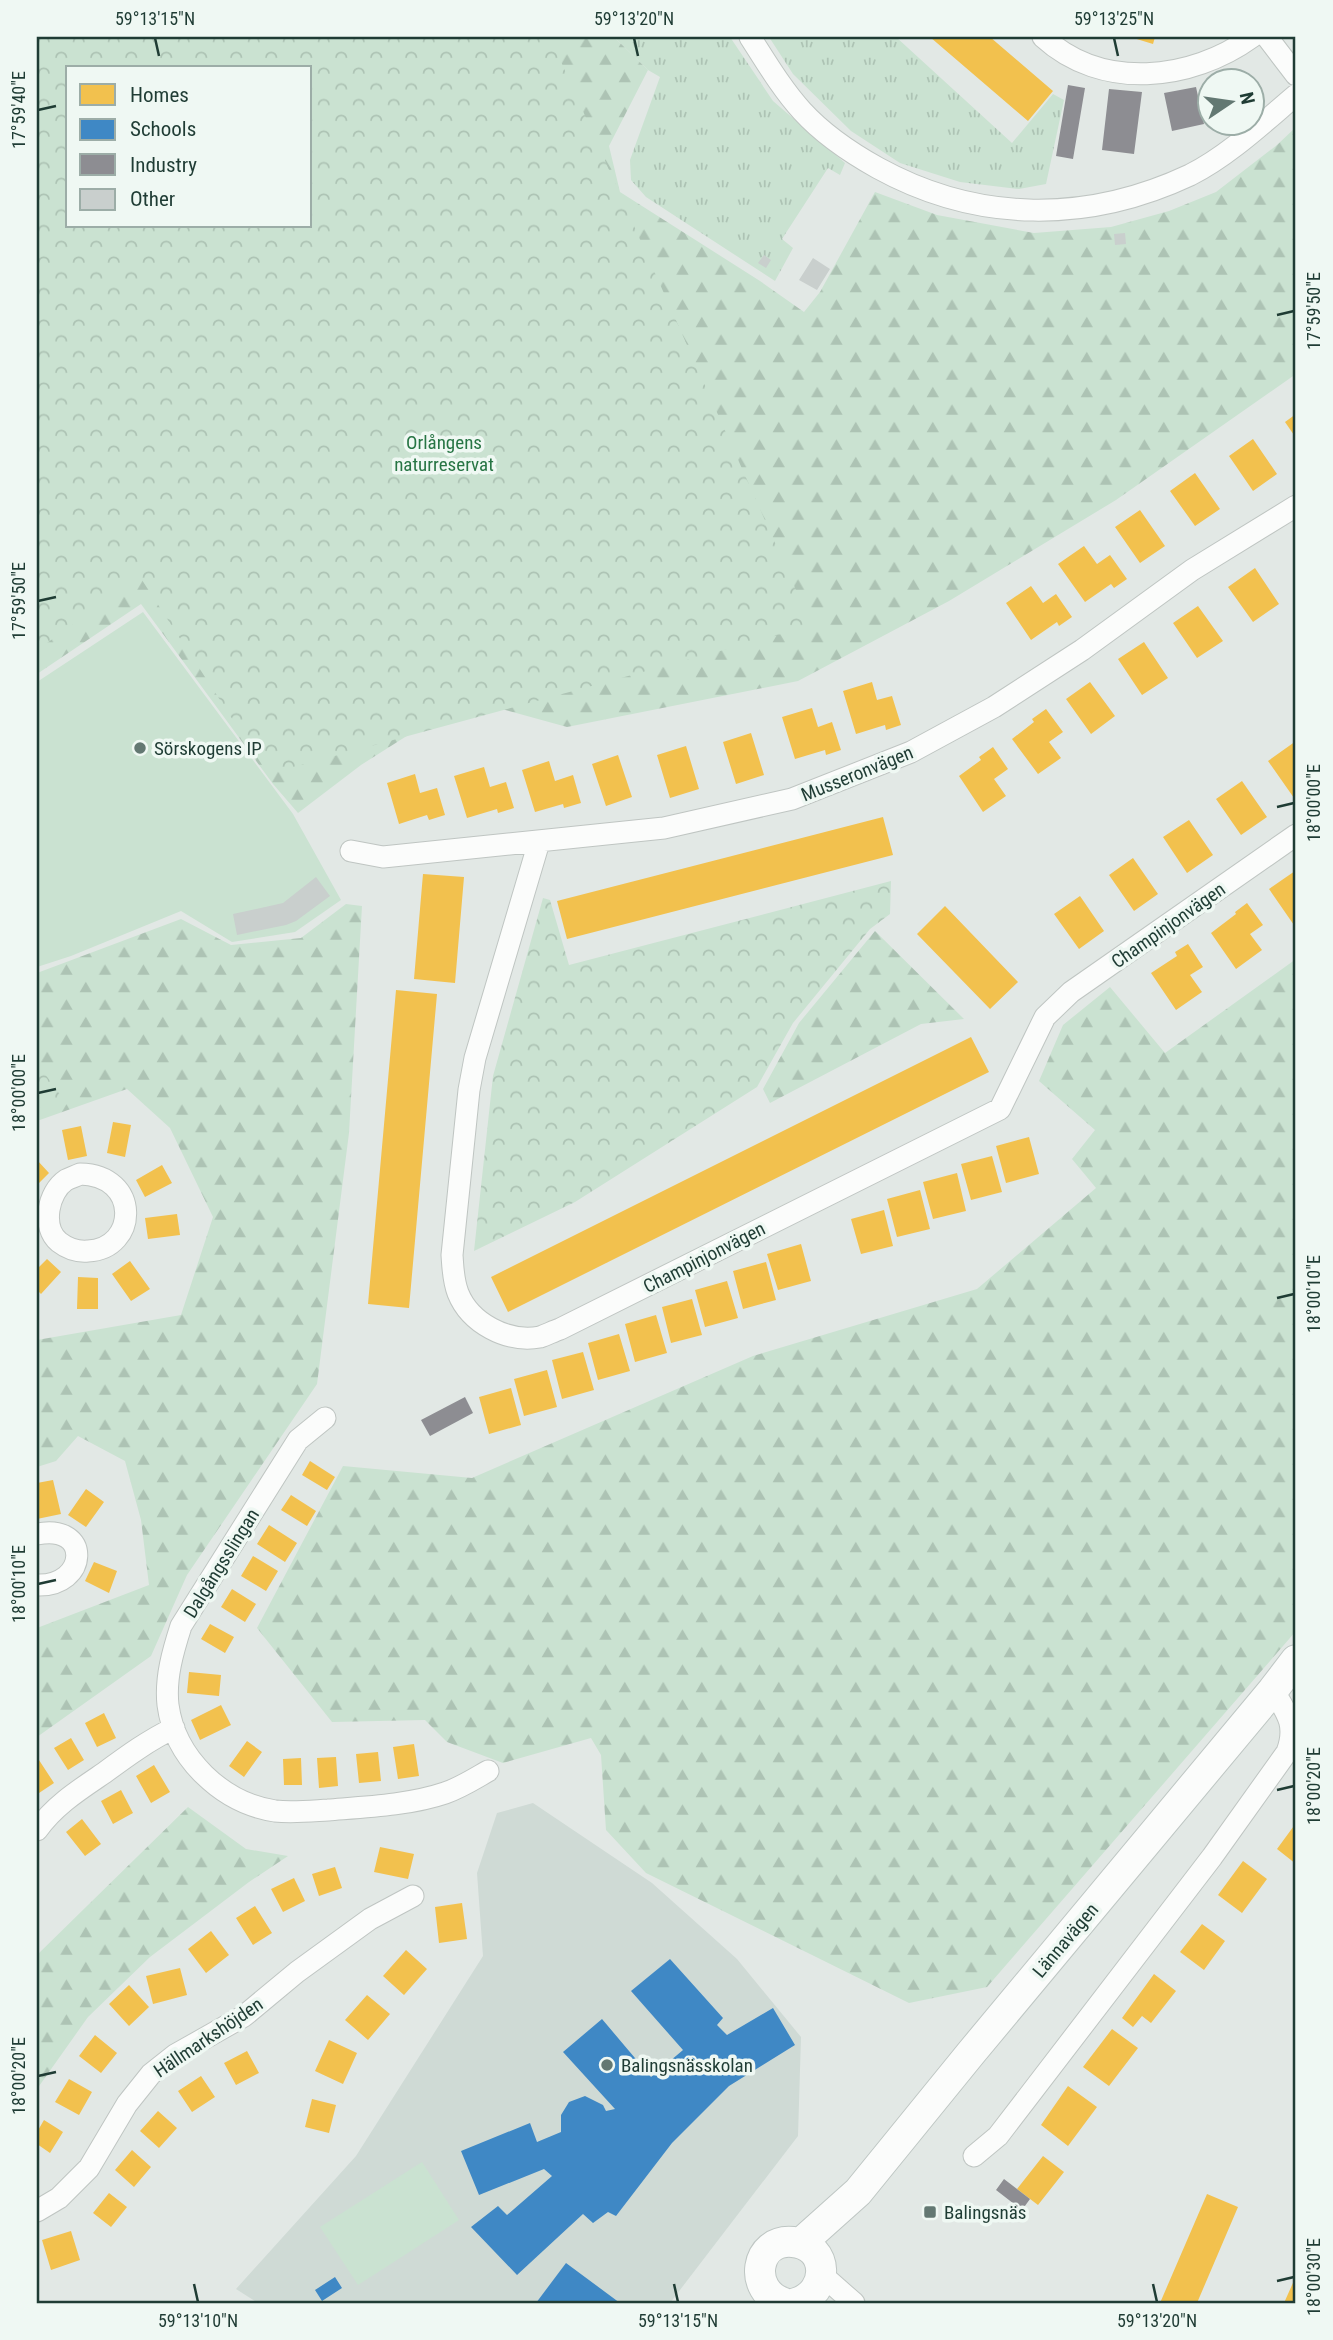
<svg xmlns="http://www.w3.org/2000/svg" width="1333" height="2340" viewBox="0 0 1333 2340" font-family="'Roboto Condensed',sans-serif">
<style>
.built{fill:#cfdad5}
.grass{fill:url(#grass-tufts)}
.forest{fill:url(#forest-firs);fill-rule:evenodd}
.park{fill:url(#park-crowns);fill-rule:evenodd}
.pitch{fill:#cae2d1}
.homes{fill:#f2c14e}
.schools{fill:#3f88c5}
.industry{fill:#8d8d92}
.building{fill:#c9cfcd}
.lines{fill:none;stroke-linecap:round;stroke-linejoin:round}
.street-casing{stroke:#bfc5c2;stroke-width:23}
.secondary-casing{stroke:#bec6c3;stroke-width:32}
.street{stroke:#fbfcfb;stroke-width:21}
.secondary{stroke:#fbfcfb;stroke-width:30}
.ticks{fill:none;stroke:#1f3c34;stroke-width:2.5}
.poi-dot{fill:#637872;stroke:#eff8f3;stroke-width:2.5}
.labels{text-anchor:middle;stroke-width:7;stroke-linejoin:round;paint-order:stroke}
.park-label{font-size:19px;fill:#277544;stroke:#eff8f3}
.poi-label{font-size:19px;fill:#1f3c34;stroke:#eff8f3;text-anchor:start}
.street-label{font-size:19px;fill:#1f3c34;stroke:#eff8f3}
.neatline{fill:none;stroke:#1f3c34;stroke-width:2.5}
.ticks-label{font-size:18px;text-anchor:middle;fill:#1f3c34}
</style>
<defs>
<pattern id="grass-tufts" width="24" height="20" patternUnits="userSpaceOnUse" patternTransform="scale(1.75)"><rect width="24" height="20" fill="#cae2d1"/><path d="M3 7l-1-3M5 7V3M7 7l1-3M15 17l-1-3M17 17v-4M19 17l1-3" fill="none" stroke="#adc3b4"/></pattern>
<pattern id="forest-firs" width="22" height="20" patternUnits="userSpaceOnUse" patternTransform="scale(1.75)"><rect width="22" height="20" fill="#cae2d1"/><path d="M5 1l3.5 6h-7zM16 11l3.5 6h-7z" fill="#adc3b4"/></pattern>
<pattern id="park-crowns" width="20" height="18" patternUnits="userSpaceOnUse" patternTransform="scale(1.75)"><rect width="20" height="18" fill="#cae2d1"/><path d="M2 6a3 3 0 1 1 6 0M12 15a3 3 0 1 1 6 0" fill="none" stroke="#adc3b4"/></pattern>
</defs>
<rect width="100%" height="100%" fill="#e2e8e5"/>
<path class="built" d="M533 1803 652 1883 737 1959 801 2037 798 2136 670 2303H258L236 2289 356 2156 483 1956 477 1873 497 1813Z"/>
<path class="grass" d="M614 37H730L773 101 845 163 840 175 828 168 782 239 793 248 775 281 646 197 631 180 630 160 660 77 648 70Z
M769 37H896L1012 143 1053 94 1064 100 1046 184 1019 189 960 182 900 163 851 131 793 74Z"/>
<path class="forest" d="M37 37H614L648 70 609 146 620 192 760 281 804 312 820 292 875 192 937 215 1034 233 1111 227 1169 211 1216 192 1277 145 1296 127V374L1116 500 949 601 798 681 567 727 465 699 361 765 298 813 273 784 141 604 37 674ZM68 68H310V226H68Z
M346 904 362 906 349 1133 317 1384 187 1575 151 1656 37 1737V1628L149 1585 141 1520 125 1461 78 1436 56 1461 37 1467V1340L181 1315 213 1217 170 1128 127 1089 37 1121V973L181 919 231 945 301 938Z
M875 931 964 1019 921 1024 770 1103 763 1089 799 1023Z
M1296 959V1631L987 1987 909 2003 646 1873 606 1830 601 1755 591 1738 503 1763 447 1742 425 1720 332 1722 257 1628 343 1466 472 1478 753 1356 977 1289 1096 1188 1072 1159 1095 1130 1039 1081 1063 1025 1110 987 1165 1053Z
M188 1807 246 1849 288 1856 249 1882 150 1957 88 2017 37 2089V1955Z"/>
<path class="park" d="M37 37H550L812 626 268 774 140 577 37 650ZM68 68H310V226H68Z
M891 881 890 914 870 929 793 1023 757 1087 575 1202 474 1251 493 1076 543 898 550 900 569 965Z
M37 1063 61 1096 37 1109Z"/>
<path class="pitch" d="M143 612 293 814 341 900 295 932 232 942 181 911 71 956 37 967V682Z
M422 2162 459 2220 358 2285 320 2227Z"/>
<path class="homes" d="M930 37H990L1053 91 1028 121Z
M1130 37H1155L1153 44Z
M1296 414V438L1285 422Z
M1253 439 1277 474 1253 491 1229 456Z
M1195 473 1220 509 1195 526 1170 491Z
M1140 510 1165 546 1140 563 1115 527Z
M1084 546 1097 564 1110 555 1127 579 1114 588 1111 584 1085 602 1058 564Z
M1255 568 1279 604 1253 622 1228 587Z
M1031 586 1043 603 1056 594 1072 617 1059 626 1057 622 1031 640 1006 603Z
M1198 606 1223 641 1197 658 1173 623Z
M1144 642 1168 678 1142 695 1118 659Z
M872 682 877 700 892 696 901 725 886 730 885 725 856 734 843 691Z
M1090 682 1115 716 1091 734 1066 699Z
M812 708 818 727 832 722 841 750 826 755 825 750 795 759 782 717Z
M1046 709 1063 732 1049 742 1061 758 1038 774 1012 739 1034 722 1032 719Z
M751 733 764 775 736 784 723 742Z
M1296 741V796L1294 798 1268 761Z
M686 746 699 789 670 798 657 755Z
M993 747 1008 769 994 779 1006 796 983 812 959 776 981 760 979 757Z
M618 755 632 797 606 806 592 764Z
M549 761 555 781 573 775 581 803 564 808 563 804 535 812 522 770Z
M484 767 490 787 506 782 514 808 498 813 497 809 467 818 454 776Z
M415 774 420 793 437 788 445 815 429 820 427 815 399 824 387 783Z
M1242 781 1267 817 1241 835 1216 799Z
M883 817 893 855 567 939 557 901Z
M1189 820 1213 855 1187 873 1163 837Z
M1133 858 1158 894 1134 911 1109 875Z
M1296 865V928L1269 889 1295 871 1293 868Z
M423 874 464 877 455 983 414 979Z
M1080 896 1104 931 1079 949 1054 914Z
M1247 903 1263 925 1250 934 1262 950 1236 969 1211 933 1236 914 1235 912Z
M945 906 1018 982 990 1009 917 934Z
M1188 944 1203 967 1190 975 1202 992 1176 1010 1151 973 1177 956 1175 952Z
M396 990 437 994 409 1308 368 1304Z
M971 1037 989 1072 508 1312 491 1277Z
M113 1122 131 1125 125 1157 107 1153Z
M81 1126 87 1156 68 1160 62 1130Z
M1029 1137 1039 1174 1006 1183 996 1146Z
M992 1156 1002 1192 971 1200 961 1164Z
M37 1160 49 1173 37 1185Z
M162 1165 172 1183 145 1197 136 1180Z
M957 1173 966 1211 933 1219 923 1182Z
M920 1190 930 1229 897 1237 887 1199Z
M884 1210 893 1246 861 1254 851 1219Z
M177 1214 180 1235 148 1239 145 1218Z
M801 1244 811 1281 778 1290 767 1254Z
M47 1259 61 1272 41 1294 37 1290V1269Z
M130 1261 150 1289 131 1301 112 1274Z
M766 1262 776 1300 743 1309 733 1271Z
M78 1277 98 1278V1309H77Z
M727 1281 738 1318 705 1327 695 1290Z
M692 1299 702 1335 671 1343 662 1307Z
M656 1315 667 1353 635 1362 625 1324Z
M619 1334 630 1371 598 1380 588 1343Z
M583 1352 594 1390 562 1399 552 1360Z
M547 1370 557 1407 524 1416 514 1379Z
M511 1388 521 1425 489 1434 479 1397Z
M310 1461 335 1477 327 1490 302 1475Z
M53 1480 61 1514 37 1519V1483Z
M86 1489 104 1502 86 1527 68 1515Z
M291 1495 316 1511 307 1526 281 1510Z
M269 1525 297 1543 285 1562 257 1544Z
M253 1556 278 1571 266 1591 241 1576Z
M94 1562 117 1571 109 1593 85 1581Z
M232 1589 256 1604 245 1622 221 1607Z
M210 1624 234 1637 225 1653 201 1639Z
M189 1672 221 1675 219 1696 187 1693Z
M221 1705 231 1725 200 1740 191 1720Z
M104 1713 116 1738 97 1747 85 1723Z
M71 1738 84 1760 68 1770 54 1748Z
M247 1741 262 1752 244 1777 229 1766Z
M414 1744 419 1776 398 1779 393 1747Z
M378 1752 381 1781 359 1783 356 1754Z
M37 1757 54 1783 39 1793 37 1790Z
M336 1757 338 1786 319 1788 317 1758Z
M301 1758 302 1785H284L283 1759Z
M154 1765 170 1792 151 1803 136 1776Z
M121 1790 133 1813 113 1824 101 1801Z
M82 1819 101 1844 85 1856 66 1832Z
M1296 1823V1864L1277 1849Z
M380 1847 414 1854 408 1879 374 1872Z
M1243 1861 1267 1879 1242 1913 1218 1895Z
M335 1867 342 1888 319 1896 312 1874Z
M294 1878 305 1901 283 1912 271 1889Z
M462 1903 467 1939 439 1943 435 1907Z
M255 1906 272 1933 253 1945 236 1918Z
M1202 1924 1225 1941 1204 1970 1180 1952Z
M211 1931 229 1955 206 1973 188 1949Z
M406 1950 427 1969 404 1995 383 1976Z
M180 1968 187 1995 153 2004 146 1976Z
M1154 1974 1176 1991 1151 2023 1142 2016 1133 2027 1122 2018Z
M129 1985 149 2007 129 2026 109 2004Z
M367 1995 390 2014 368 2040 345 2020Z
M1112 2029 1138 2048 1109 2086 1083 2067Z
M95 2035 117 2053 101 2073 79 2056Z
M329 2040 357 2053 343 2084 315 2071Z
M247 2051 259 2073 236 2085 224 2063Z
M201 2076 215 2097 192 2112 178 2091Z
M69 2079 92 2092 79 2115 55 2102Z
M1068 2086 1097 2107 1068 2146 1041 2125Z
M312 2099 336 2105 329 2133 305 2127Z
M158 2111 177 2128 159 2148 140 2131Z
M44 2120 63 2132 50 2153 37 2144V2132Z
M132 2150 151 2167 134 2187 115 2170Z
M1043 2156 1064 2172 1038 2205 1017 2189Z
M109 2193 127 2207 111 2227 93 2213Z
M1207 2194 1238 2207 1197 2303H1160Z
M71 2231 80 2260 51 2270 42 2240Z
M1296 2276V2303H1284Z"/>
<path class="schools" d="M670 1959 723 2018 717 2025 727 2035 773 2008 795 2045 729 2086 672 2143 616 2216 608 2212 593 2223 583 2214 517 2275 471 2227 498 2206 507 2215 552 2176 544 2169 479 2195 461 2151 530 2123 537 2142 561 2132V2115L569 2102 585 2096 603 2105 606 2111 615 2109 563 2052 602 2019 651 2077 683 2050 631 1991Z
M566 2263 620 2303H536Z
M335 2277 342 2288 322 2301 315 2290Z"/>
<path class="industry" d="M1068 85 1085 88 1073 159 1056 156Z
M1196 87 1204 124 1172 131 1164 93Z
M1109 89 1142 92 1134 154 1102 150Z
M465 1397 473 1413 430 1436 421 1420Z
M1004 2179 1030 2199 1022 2210 996 2190Z"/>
<path class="building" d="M1125 233 1126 244 1115 245 1114 234Z
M764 255 771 260 766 268 758 263Z
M813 258 830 269 817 290 799 280Z
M316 877 330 896 296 921 286 925 237 935 233 914 283 903Z"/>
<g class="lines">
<g class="street-casing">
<path id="street" d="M750 37C766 62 782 89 802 111 823 134 851 153 878 168 978 223 1088 223 1190 175 1228 156 1264 122 1296 95
M1043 37C1102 91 1191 81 1252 37
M1267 37 1296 75
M539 842 475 1058 469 1090 452 1255C453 1268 453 1280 458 1293 470 1323 507 1343 540 1337 546 1335 554 1331 560 1329L1000 1109 1045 1017 1071 992 1296 835
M351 851 383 857 664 828 792 799 911 752 994 707 1082 650 1192 570 1296 506
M80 1174C141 1175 138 1249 88 1251 77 1252 68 1249 59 1242 41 1227 48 1192 66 1180 70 1178 76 1176 80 1174Z
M325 1418 298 1440 181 1626C173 1651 165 1678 168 1705 175 1758 222 1803 275 1811 292 1813 311 1811 328 1810 365 1807 410 1805 445 1793 460 1788 474 1779 488 1771
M37 1534C92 1523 88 1587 37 1585
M37 1830C55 1805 79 1790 104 1773 127 1756 149 1740 174 1728
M974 2156 998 2136 1212 1857 1287 1752C1297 1725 1287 1713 1273 1690
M37 2211 59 2198 89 2168 127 2104 151 2074 175 2055 244 2016 297 1972 370 1919 413 1896
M821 2274 854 2303"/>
</g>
<g class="secondary-casing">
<path id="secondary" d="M801 2243 858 2192 971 2053 1273 1690 1296 1660
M784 2303C747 2291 755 2238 793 2242 830 2246 830 2293 796 2303"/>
</g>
<use href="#street" class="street"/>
<use href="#secondary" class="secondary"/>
</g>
<path class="ticks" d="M155 38 159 56M634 38 638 56M1114 38 1118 56M38 110 56 106M1277 315 1294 311M38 601 56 597M1277 807 1294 803M38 1093 56 1089M1277 1298 1294 1294M38 1584 56 1580M1277 1790 1294 1786M38 2076 56 2072M1277 2281 1294 2277M194 2284 198 2302M674 2284 678 2302M1153 2284 1157 2302"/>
<g class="poi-dot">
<circle cx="140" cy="748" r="7"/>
<circle cx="607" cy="2065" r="7"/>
<rect x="923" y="2205" width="14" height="14" rx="3.5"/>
</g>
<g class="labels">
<g class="park-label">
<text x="444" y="449">Orlångens<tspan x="444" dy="22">naturreservat</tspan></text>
</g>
<g class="poi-label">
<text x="154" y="755">Sörskogens IP</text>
<text x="621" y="2072">Balingsnässkolan</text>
<text x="944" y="2219">Balingsnäs</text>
</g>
<g class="street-label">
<text transform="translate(857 773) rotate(-22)" y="7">Musseronvägen</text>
<text transform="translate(1168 925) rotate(-35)" y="7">Champinjonvägen</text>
<text transform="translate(704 1257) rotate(-27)" y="7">Champinjonvägen</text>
<text transform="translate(221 1563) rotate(-58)" y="7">Dalgångsslingan</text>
<text transform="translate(1065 1940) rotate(-50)" y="7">Lännavägen</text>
<text transform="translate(208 2037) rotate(-34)" y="7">Hällmarkshöjden</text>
</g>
</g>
<rect width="1333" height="2340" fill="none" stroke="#eff8f3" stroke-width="77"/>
<rect x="66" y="66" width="245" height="161" fill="#eff8f3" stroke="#9cada7" stroke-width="2"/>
<rect x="80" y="84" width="35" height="21" fill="#f2c14e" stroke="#9cada7" stroke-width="2"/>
<text x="130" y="102" font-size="21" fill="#1f3c34">Homes</text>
<rect x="80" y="119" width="35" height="21" fill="#3f88c5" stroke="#9cada7" stroke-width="2"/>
<text x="130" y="136" font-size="21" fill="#1f3c34">Schools</text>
<rect x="80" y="154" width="35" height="21" fill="#8d8d92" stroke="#9cada7" stroke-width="2"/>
<text x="130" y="172" font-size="21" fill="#1f3c34">Industry</text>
<rect x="80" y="189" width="35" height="21" fill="#c9cfcd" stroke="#9cada7" stroke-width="2"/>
<text x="130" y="206" font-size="21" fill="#1f3c34">Other</text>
<g transform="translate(1231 102) rotate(77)"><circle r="33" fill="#eff8f3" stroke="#9cada7" stroke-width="2"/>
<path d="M0-5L12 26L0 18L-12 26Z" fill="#637872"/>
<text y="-10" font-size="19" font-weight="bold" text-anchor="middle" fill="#1f3c34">N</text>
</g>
<rect x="38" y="38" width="1256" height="2264" class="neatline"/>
<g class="ticks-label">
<text x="155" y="25">59°13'15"N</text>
<text x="634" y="25">59°13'20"N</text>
<text x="1114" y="25">59°13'25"N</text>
<text transform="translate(19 110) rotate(-90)" y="6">17°59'40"E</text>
<text transform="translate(1314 311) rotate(-90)" y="6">17°59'50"E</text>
<text transform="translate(19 601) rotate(-90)" y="6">17°59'50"E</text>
<text transform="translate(1314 803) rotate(-90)" y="6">18°00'00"E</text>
<text transform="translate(19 1093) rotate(-90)" y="6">18°00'00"E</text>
<text transform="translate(1314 1294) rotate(-90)" y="6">18°00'10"E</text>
<text transform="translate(19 1584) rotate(-90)" y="6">18°00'10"E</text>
<text transform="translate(1314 1786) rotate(-90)" y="6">18°00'20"E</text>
<text transform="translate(19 2076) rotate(-90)" y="6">18°00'20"E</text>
<text transform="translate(1314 2277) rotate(-90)" y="6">18°00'30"E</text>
<text x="198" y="2327">59°13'10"N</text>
<text x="678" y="2327">59°13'15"N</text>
<text x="1157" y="2327">59°13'20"N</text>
</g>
</svg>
